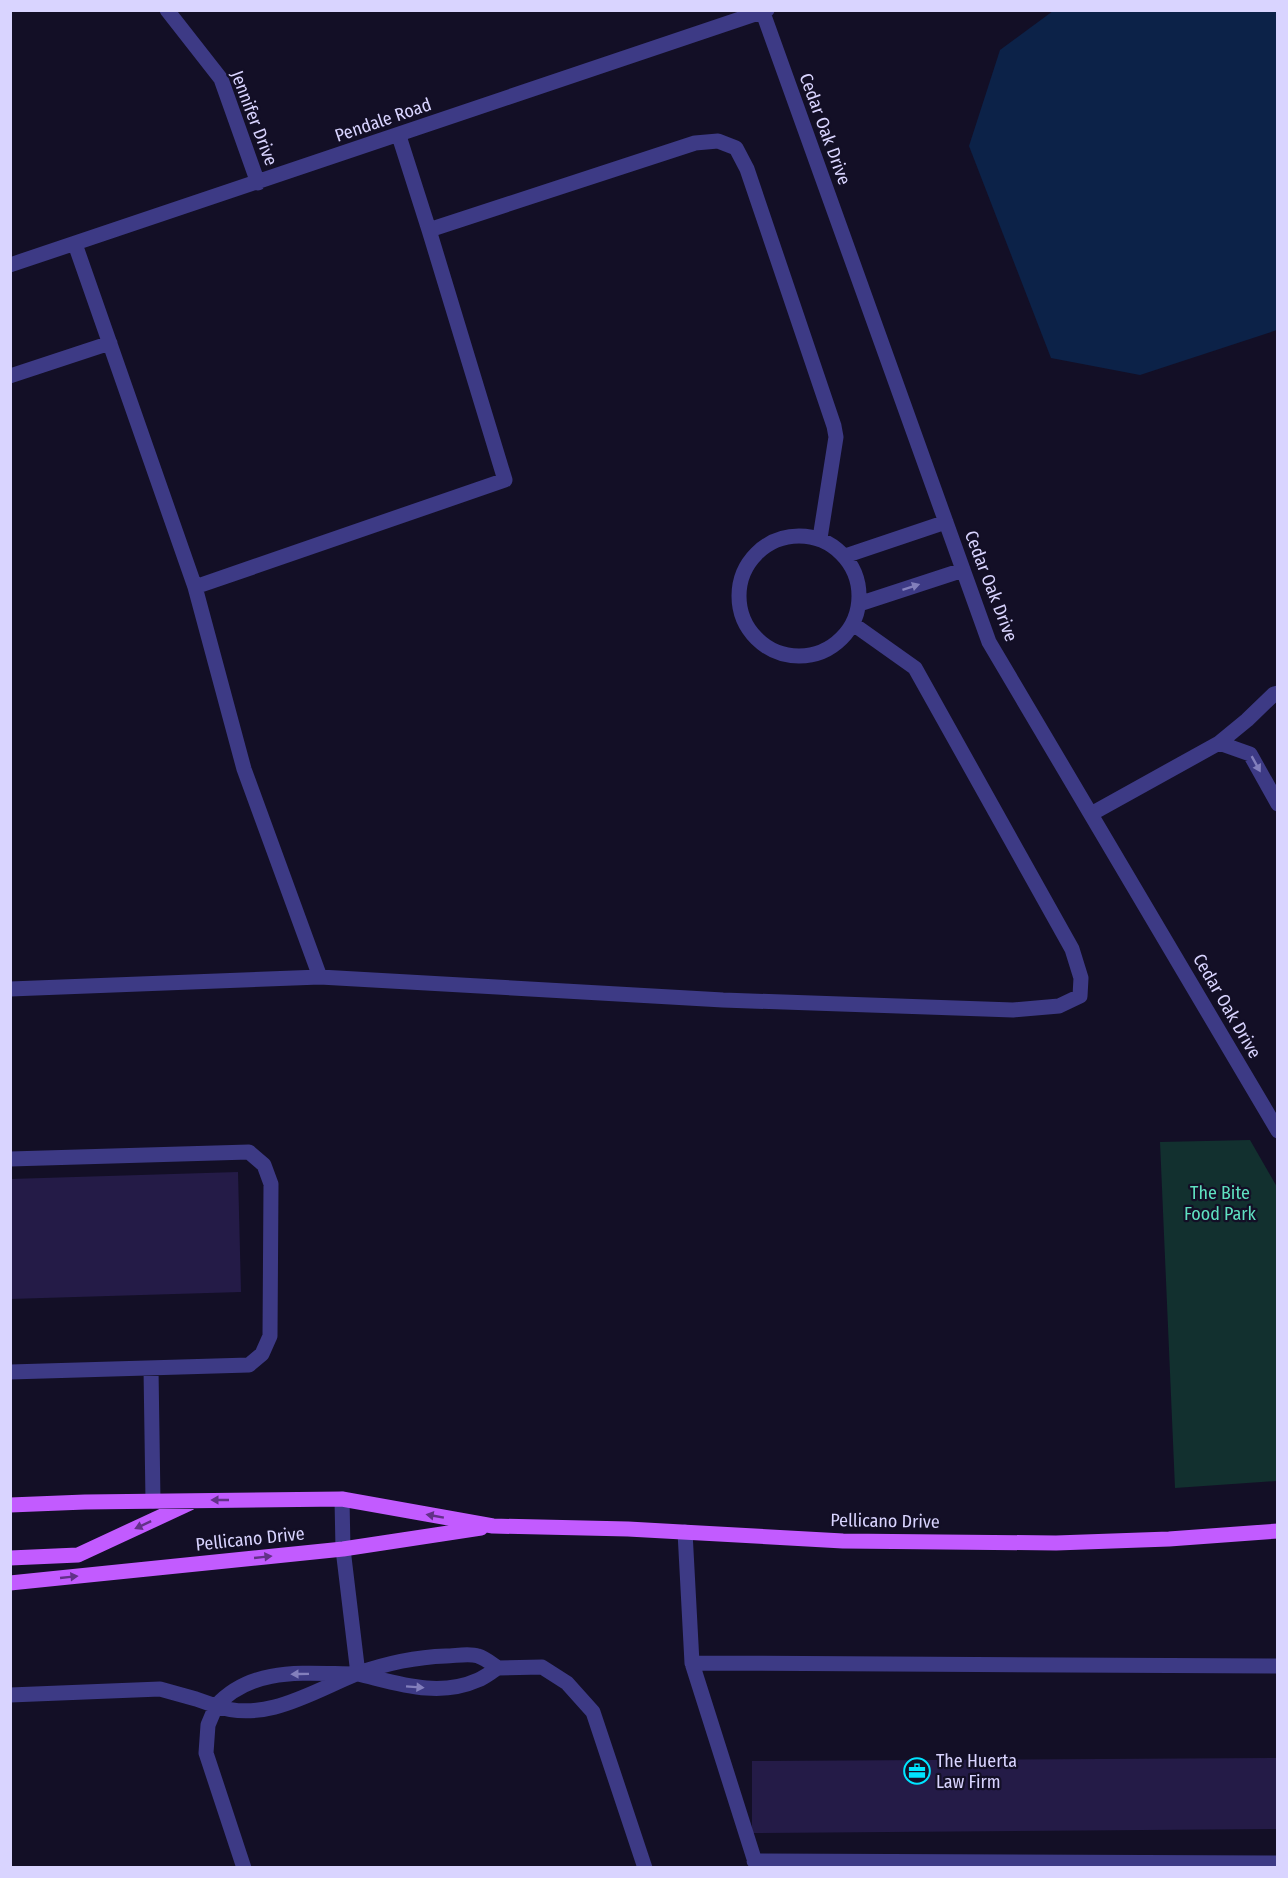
<svg xmlns="http://www.w3.org/2000/svg" width="1288" height="1878" viewBox="0 0 1288 1878" font-family="'Fira Sans Condensed',sans-serif">
<style>
.green{fill:#12302f}
.water{fill:#0c2248}
.building{fill:#241b47}
.lines{fill:none;stroke-linecap:round;stroke-linejoin:round}
.minor{stroke:#3d3a85;stroke-width:15}
.major{stroke:#c25bff;stroke-width:15}
.oneway{fill:#837fbc}
.oneway2{fill:#623188}
.labels{text-anchor:middle;stroke-width:4.5;stroke-linejoin:round;paint-order:stroke}
.street-label{font-size:18px;fill:#d9d4ff;stroke:#130f26}
.park-label{font-size:18px;fill:#5fe0c0;stroke:#130f26}
.poi-label{font-size:18px;fill:#d9d4ff;stroke:#130f26;text-anchor:start}
</style>
<rect width="100%" height="100%" fill="#130f26"/>
<path class="green" d="M1250 1140 1277 1187V1481L1175 1488 1160 1142Z"/>
<path class="water" d="M1053 11H1277V330L1140 375 1051 358 969 146 1000 50Z"/>
<path class="building" d="M238 1172 241 1292 10 1299V1179Z
M1278 1758V1829L752 1833V1761Z"/>
<g class="lines">
<path class="minor" d="M167 10 221 79 258 183
M762 10 989 642 1278 1131
M429 230 695 143 718 141 736 148 747 169 834 426 836 437 820 538
M75 244 195 587 244 769 320 977
M10 265 767 10
M10 376 110 343
M739 596a60 60 0 1 1 120 0a60 60 0 1 1-120 0Z
M845 556 946 522
M195 587 505 480 429 230 399 136
M859 604 963 570
M1219 743 1250 754 1278 804
M1091 814 1219 743 1247 720 1274 694 1278 693
M10 989 320 977 723 1000 1013 1010 1059 1006 1080 996 1081 978 1072 949 915 668 853 624
M10 1159 249 1152 264 1165 271 1184 270 1336 262 1354 249 1365 10 1372
M151 1369 153 1501
M342 1499 343 1549 358 1674
M685 1532 692 1663 757 1868
M692 1663 1278 1666
M498 1668 542 1667 567 1683 593 1712 645 1868
M358 1674C397 1683 438 1698 478 1680 485 1677 491 1672 498 1668 492 1664 485 1658 478 1656 469 1653 455 1656 446 1656 416 1657 384 1664 356 1674 312 1692 265 1723 216 1706 253 1665 308 1674 358 1674
M10 1695 160 1689 196 1699 216 1706 208 1725 206 1753 244 1868
M754 1861 1278 1863"/>
<path class="major" d="M10 1505 85 1502 342 1499 493 1526 628 1529 843 1541 1056 1543 1169 1539 1278 1531
M10 1558 78 1555 190 1503
M10 1583 343 1549 481 1528"/>
</g>
<defs><path id="oneway-solid" d="M-6-.8H1V-3.2L6.5 0L1 3.2V.8H-6Z" transform="scale(1.5)"/></defs>
<g class="oneway">
<use href="#oneway-solid" transform="translate(911 587) rotate(-18)"/>
<use href="#oneway-solid" transform="translate(1256 764) rotate(61)"/>
<use href="#oneway-solid" transform="translate(300 1674) rotate(179)"/>
<use href="#oneway-solid" transform="translate(415 1687) rotate(4)"/>
</g>
<g class="oneway2">
<use href="#oneway-solid" transform="translate(220 1500) rotate(180)"/>
<use href="#oneway-solid" transform="translate(435 1516) rotate(-170)"/>
<use href="#oneway-solid" transform="translate(143 1525) rotate(155)"/>
<use href="#oneway-solid" transform="translate(263 1557) rotate(-6)"/>
<use href="#oneway-solid" transform="translate(69 1577) rotate(-6)"/>
</g>
<defs>
<g id="office-ring" transform="scale(1.35)"><circle r="9.5" fill="#130f26" stroke="#00e5ff" stroke-width="1.5"/><path d="M-6-3h4V-5.5h4V-3h4V5H-6ZM-1-4.5V-3h2v-1.5ZM-6 0V1H6V0Z" fill="#00e5ff"/></g>
</defs>
<g fill-rule="evenodd">
<use href="#office-ring" x="917" y="1771"/>
</g>
<g class="labels">
<g class="street-label">
<text transform="translate(254 118) rotate(69)" y="6">Jennifer Drive</text>
<text transform="translate(383 120) rotate(-19)" y="6">Pendale Road</text>
<text transform="translate(825 129) rotate(70)" y="6">Cedar Oak Drive</text>
<text transform="translate(991 586) rotate(69)" y="6">Cedar Oak Drive</text>
<text transform="translate(1227 1006) rotate(60)" y="6">Cedar Oak Drive</text>
<text transform="translate(885 1521) rotate(1)" y="6">Pellicano Drive</text>
<text transform="translate(250 1539) rotate(-6)" y="6">Pellicano Drive</text>
</g>
<g class="park-label">
<text x="1220" y="1199">The Bite<tspan x="1220" dy="21">Food Park</tspan></text>
</g>
<g class="poi-label">
<text x="936" y="1767">The Huerta<tspan x="936" dy="21">Law Firm</tspan></text>
</g>
</g>
<rect width="1288" height="1878" fill="none" stroke="#d9d4ff" stroke-width="24"/>
</svg>
